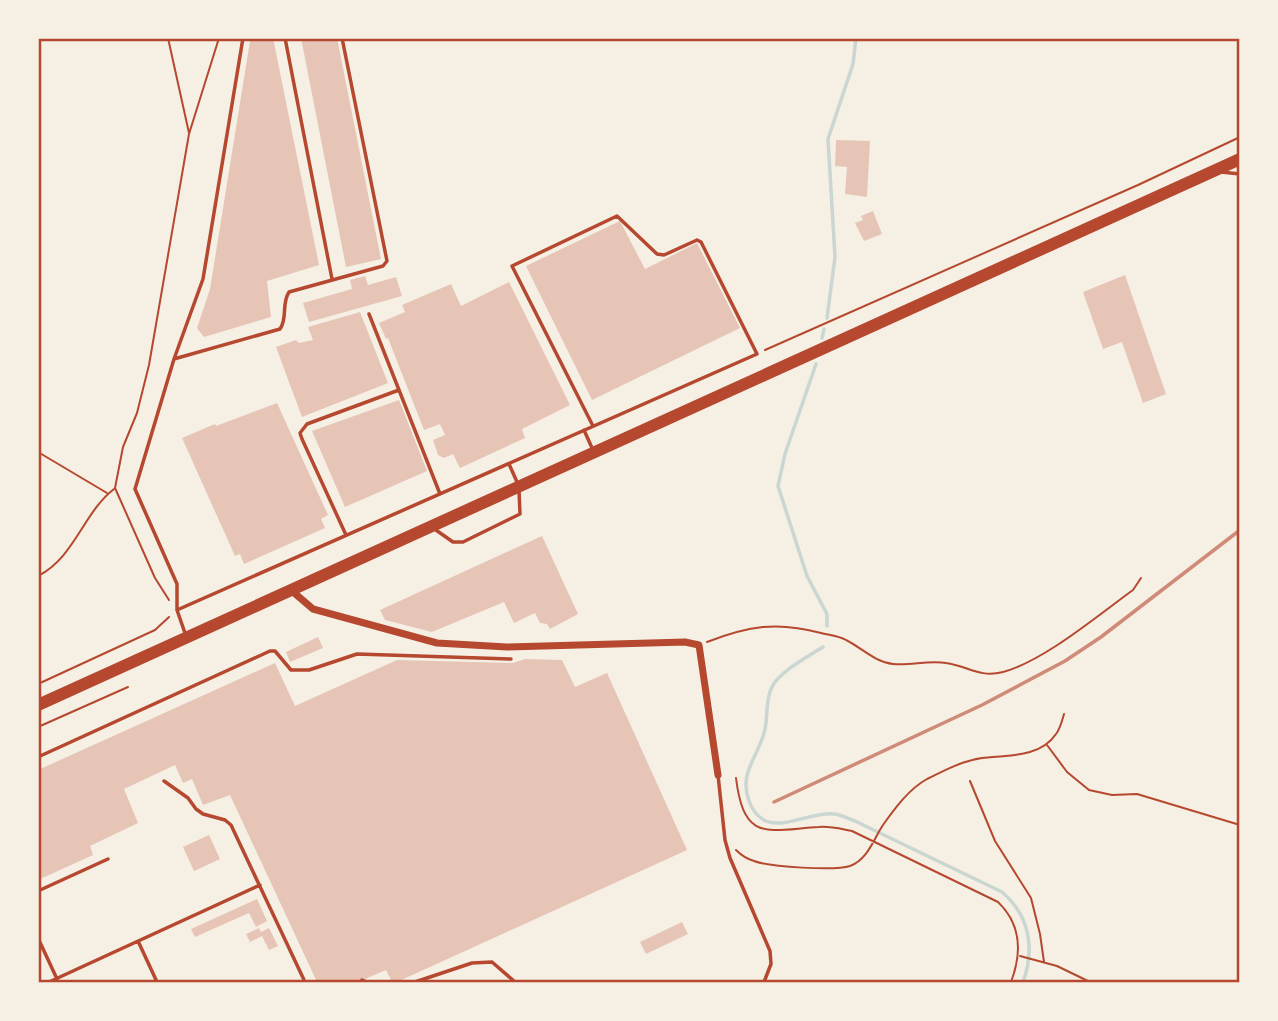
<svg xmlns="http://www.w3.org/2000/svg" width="1278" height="1021" viewBox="0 0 1278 1021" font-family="Roboto,sans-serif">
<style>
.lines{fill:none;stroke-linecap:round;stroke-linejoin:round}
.stream{stroke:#c9d6d2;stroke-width:3.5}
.building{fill:#e6c5b7}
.path{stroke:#b5482f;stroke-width:2}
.service{stroke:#b5482f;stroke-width:3.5}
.minor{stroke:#b5482f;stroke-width:7}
.trunk{stroke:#b5482f;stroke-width:12}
.rail{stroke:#cf8b77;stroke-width:3.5}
.neatline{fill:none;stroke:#b5482f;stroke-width:2.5}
</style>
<rect width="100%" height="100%" fill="#f6efe4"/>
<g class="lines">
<path class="stream" d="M827 318 835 257 828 139 853 64 856 38
M822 338 824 329
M816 364 785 454 778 486 807 576 827 614V626
M823 647C809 656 779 672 772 687 765 700 768 716 765 729 760 755 738 772 749 801 752 809 757 817 766 821 786 829 813 811 835 814 842 815 849 819 855 821L1002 892C1030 916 1035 949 1023 982"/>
</g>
<path class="building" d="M263 38H273L319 265 267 281 271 317 204 337 197 328 210 289 250 41Z
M301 38H337L381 259 346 267Z
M836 140 870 141 867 197 845 194 847 167 835 166Z
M873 211 882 234 864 241 855 223 863 220 861 216Z
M620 221 645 269 697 243 740 328 592 400 526 266Z
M1125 275 1166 394 1143 403 1122 342 1103 349 1083 292Z
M365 276 368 285 396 277 402 296 309 322 303 303 352 289 350 280Z
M509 282 570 405 522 429 525 438 460 468 453 454 444 458 438 455 433 440 445 435 440 424 424 430 388 338 386 339 379 323 405 312 402 305 451 284 461 306Z
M360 312 388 383 302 417 276 347 296 340 299 343 313 340 308 327Z
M399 400 427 471 345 507 312 431Z
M277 403 328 515 321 519 325 528 244 564 240 554 235 556 182 438 215 424 216 426Z
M542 536 578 614 550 629 547 624 540 623 535 613 514 623 504 602 432 632 385 620 380 610Z
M318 637 323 648 290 662 286 652Z
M525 659 562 660 575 687 607 673 687 850 397 982H392L386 970 358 982H317L230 795 203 805 192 779 183 783 175 765 124 789 138 823 90 846 93 855 38 880V770L275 663 295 706 397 660 513 663Z
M209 835 220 859 194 871 183 847Z
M257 899 267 921 256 927 249 913 195 937 191 929Z
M682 922 688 934 646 954 640 942Z
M259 928 261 932 269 928 278 946 269 950 262 936 250 942 246 934Z"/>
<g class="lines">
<path class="path" d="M168 38 189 133
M765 350 1138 185 1240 137
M38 452 107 493
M38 576C75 557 83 513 114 489
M169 600 155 578 115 488 123 447 137 413 149 365 189 134 219 38
M707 642C748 626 777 621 821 633 829 635 839 636 846 640 862 648 875 662 893 664 910 666 928 660 946 663 968 666 979 678 1003 672 1044 661 1097 616 1133 590L1141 578
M38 684 155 630 169 617
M38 727 128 687
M1047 745 1067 772 1089 790 1112 795 1137 794 1240 825
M736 778C744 843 767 830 819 827 830 826 841 829 852 831L998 902C1022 925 1022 953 1011 982
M970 781 995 841 1031 898 1040 934 1044 962
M736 850C741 855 747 859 754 861 769 867 835 871 850 866 868 859 873 840 883 825 895 808 909 789 927 779 945 770 962 761 982 758 1007 755 1040 758 1056 734 1060 729 1062 721 1064 714
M1020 956 1057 966 1090 982"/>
<path class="service" d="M285 38 332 279
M1221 172 1240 174
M369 314 399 390
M174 359 280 329C288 318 281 304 289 292L383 266 387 261 342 38
M584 430 592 448
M509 464 517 482
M433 528 453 542H463L520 514 519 490
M346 535 302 439 300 433 307 424 399 390 440 494
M177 610 757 354 701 242 697 240 664 255 657 254 617 216 512 266 593 426
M186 636 177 610V584L135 489 174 359 203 279 243 38
M38 757 270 651H275L291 670H309L357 654 511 659
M718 775 725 840 730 858 770 951 771 964 764 982
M164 781 188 798 196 809 203 814 225 820 231 825 305 982
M38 891 108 859
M38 938 57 979
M138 941 157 982
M362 980 367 982
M49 982 260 885
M415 982 472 963 492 962 515 982"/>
<path class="minor" d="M292 591 313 609 437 643 507 647 685 642 699 645 718 775"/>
<path class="trunk" d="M38 705 1240 159"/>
<path class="rail" d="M774 802 982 705 1065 661 1101 637 1240 530"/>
</g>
<rect width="1278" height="1021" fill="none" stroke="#f6efe4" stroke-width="80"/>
<rect x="40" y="40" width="1198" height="941" class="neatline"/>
</svg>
